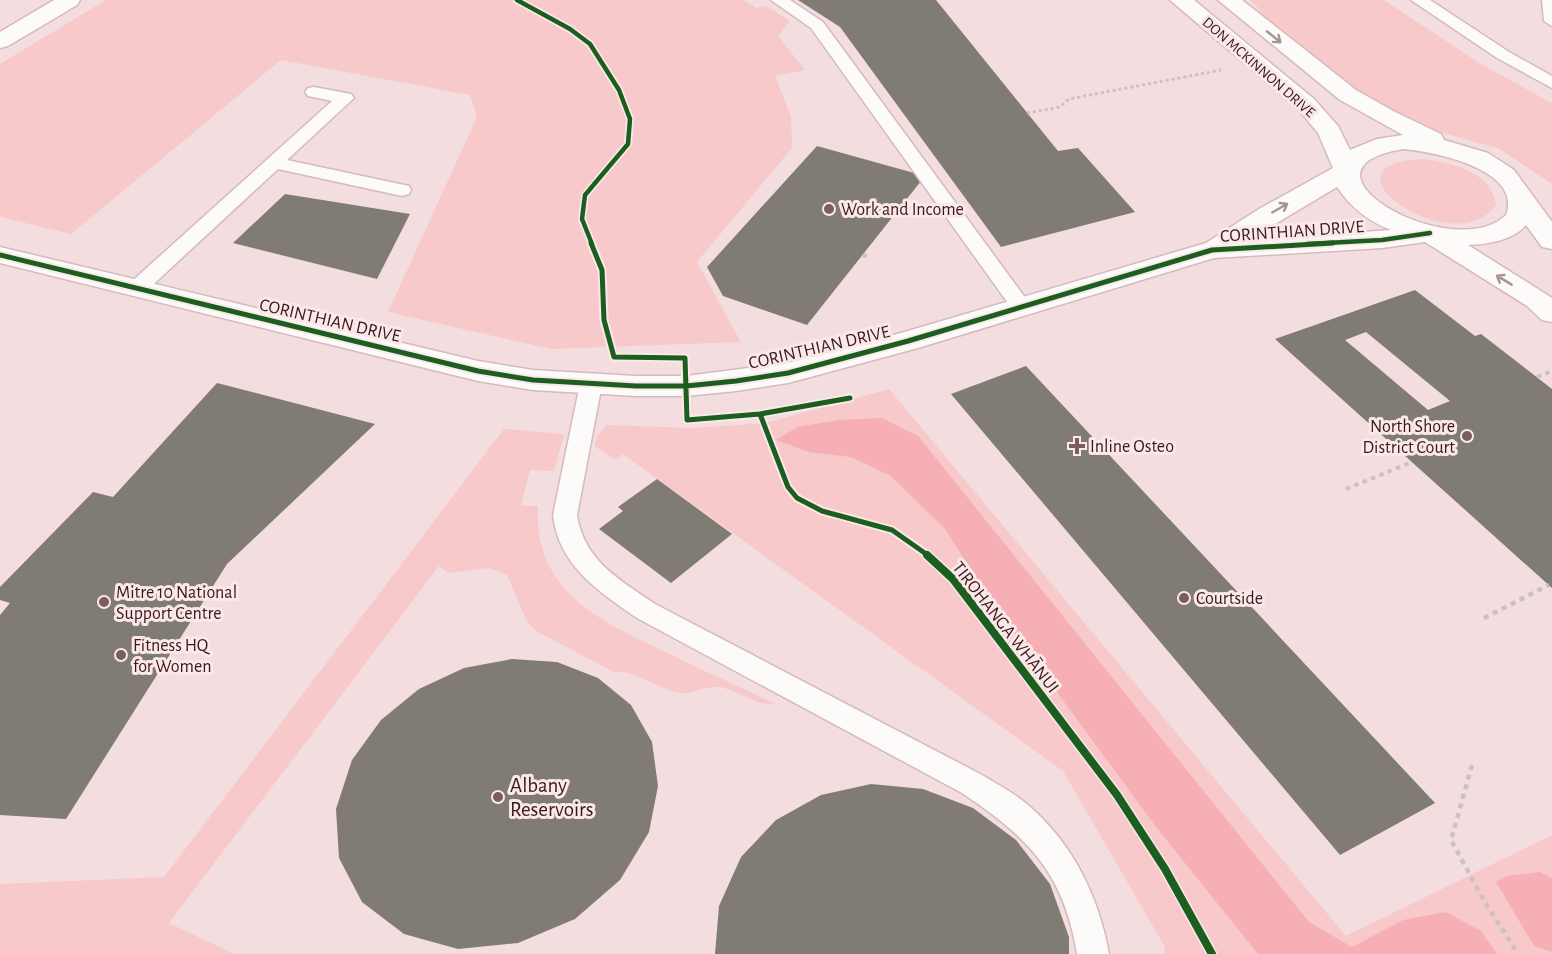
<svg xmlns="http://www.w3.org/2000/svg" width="1552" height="954" viewBox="0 0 1552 954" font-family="'Alegreya Sans',sans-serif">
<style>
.green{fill:#f7c9cb}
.forest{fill:#f6b0b5}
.building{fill:#807c73;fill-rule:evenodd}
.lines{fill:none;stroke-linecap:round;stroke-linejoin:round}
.lane-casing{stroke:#d5babc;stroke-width:3}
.street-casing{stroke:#d5babc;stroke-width:3}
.secondary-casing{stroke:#d5babc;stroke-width:3}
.path-far2{stroke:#cbc1c2;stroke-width:3;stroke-dasharray:3 3;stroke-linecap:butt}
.path-far1{stroke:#cbc1c2;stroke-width:4;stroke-dasharray:4.5 4.5;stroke-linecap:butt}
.path{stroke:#cbc1c2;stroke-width:4.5;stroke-dasharray:5 5;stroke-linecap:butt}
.lane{fill:#fdfafa;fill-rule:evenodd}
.street{fill:#fdfafa;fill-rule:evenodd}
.secondary{fill:#fdfafa;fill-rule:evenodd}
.cycleway-far2-casing{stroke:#fbe8e8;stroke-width:8}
.cycleway-far1-casing{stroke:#fbe8e8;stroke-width:9}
.cycleway-casing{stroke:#fbe8e8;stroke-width:11}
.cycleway-far2{stroke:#1b5e20;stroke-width:4.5}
.cycleway-far1{stroke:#1b5e20;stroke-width:5}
.cycleway{stroke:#1b5e20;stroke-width:8}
.oneway{stroke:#a59496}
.poi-dot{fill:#7b5d5f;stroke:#fbe8e8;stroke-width:2}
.labels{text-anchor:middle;stroke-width:6;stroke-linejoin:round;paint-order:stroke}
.far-street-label{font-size:15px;fill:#3a181b;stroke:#fbe8e8}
.poi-label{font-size:18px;fill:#3a181b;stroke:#fbe8e8;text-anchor:start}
.street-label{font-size:18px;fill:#3a181b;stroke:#fbe8e8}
.near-poi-label{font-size:21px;fill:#3a181b;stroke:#fbe8e8;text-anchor:start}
</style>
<rect width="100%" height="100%" fill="#f3ddde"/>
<path class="green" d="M106 0H743L756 8 766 6 790 21 778 36 805 70 775 76 791 117 792 148 697 262 741 342 551 349 388 312 477 117 470 95 281 60 71 234 0 217V64Z
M1250 0H1384L1479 63 1552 103V184L1498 148 1443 133 1402 117 1367 97 1265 19 1256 5Z
M1424 159C1452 163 1492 172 1496 205 1455 264 1308 163 1424 159Z
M889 389 1346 936 1552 835V954H1164L1165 947 1063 771 623 454 616 460 594 446 597 436 607 425 691 428 766 423Z
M504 429 564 434 554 471 530 470 521 506H538C533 592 602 622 668 653 703 671 740 687 776 704 755 706 743 693 724 688 708 683 691 697 674 692 653 686 636 670 614 672L536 631 527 622 507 575 489 568 448 573 439 566 169 923 234 954H0V884L164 877Z"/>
<path class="forest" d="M882 418 918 436 1309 922 1352 947 1403 920 1446 912 1481 931 1497 954H1258L1156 827 996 609 945 529 891 476 850 457 809 452 776 440 797 427 839 420Z
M1540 872 1552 878V952L1534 946 1496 882 1506 876Z"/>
<path class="building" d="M798 0H936L1058 151 1078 148 1135 212 1001 247 840 27Z
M817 146 925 176 807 325 723 296 707 267Z
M285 194 410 214 377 279 233 243Z
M1415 290 1475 336 1481 334 1552 389V588L1275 339ZM1366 332 1450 401 1428 410 1345 340Z
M1026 366 1435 803 1340 855 951 394Z
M217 383 375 424 227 564 66 819 0 815V615L10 603 0 600V587L93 492 113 497Z
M657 479 732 534 671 583 599 529 623 511 618 507Z
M512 659 557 662 598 678 631 705 652 742 658 786 649 832 620 880 575 919 518 943 458 949 404 934 362 902 339 858 336 809 352 760 381 720 419 689 464 668Z
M871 784 923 789 973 808 1016 840 1050 884 1069 937V954H715L719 906 741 857 776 820 821 795Z"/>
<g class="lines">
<g class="lane-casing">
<path id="lane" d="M771 0H790L823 22 1029 303 1032 308 1029 313 1022 315 1015 313 811 28Z
M1411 0H1430L1509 52 1552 76V88L1497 58Z
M1542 0H1552V26L1544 21Z
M314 87 351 94 354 98 287 160 409 186 411 190 409 194 402 196 278 169 144 293 137 294 130 293 127 288 130 283 332 101 308 96 305 92 308 88Z
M591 376 599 379 602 384 577 515C584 561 620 580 655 604L982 775C998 785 1015 793 1029 806 1073 844 1099 897 1109 954H1077C1064 873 1028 837 962 793L637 618C598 591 559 566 553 515L580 384 583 379Z"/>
</g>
<g class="street-casing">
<path id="street" d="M54 0H80L77 5 8 46 0 48V32Z"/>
</g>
<g class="secondary-casing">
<path id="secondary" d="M1170 0H1194L1314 99 1338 126 1350 150 1377 139 1403 135 1340 100 1218 0H1242L1356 90 1395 112 1441 134 1444 140 1488 153 1514 170 1552 222V249L1542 247 1526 225C1512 241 1488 244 1468 245L1552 298V322L1542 320 1527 306 1425 242 1382 248 1214 258 918 348 788 383 736 391 686 396H636L533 390 478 381 0 263V247L478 361 533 370 636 376H686L788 363 901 333 1206 243 1259 209 1333 168 1318 133 1298 109ZM1404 149C1434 152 1523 169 1506 215 1453 266 1280 168 1404 149ZM1337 187C1351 208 1368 221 1391 230L1248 240Z"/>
</g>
<path class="path-far2" d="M1027 113 1060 107 1069 99 1221 70"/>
<path class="path-far1" d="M863 255 867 256
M1537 377 1552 371
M1346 489 1412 462"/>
<path class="path" d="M1484 618 1549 585
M1472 765 1451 840 1483 899 1518 954"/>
<use href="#lane" class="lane"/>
<use href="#street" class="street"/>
<use href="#secondary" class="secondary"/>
<g class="cycleway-far2-casing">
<path id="cycleway-far2" d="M517 0 570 29 590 44 619 90 630 119 628 144 585 195 582 219 592 244
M1307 244 1382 240 1430 233"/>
</g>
<g class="cycleway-far1-casing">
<path id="cycleway-far1" d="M591 243 602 270 604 320 614 357 685 358 687 420 760 414 788 487 797 498 822 511 892 530 929 556
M0 255 478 371 533 380 636 386H686L736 381 788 373 908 341 1212 250 1333 243
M760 414 850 398"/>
</g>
<g class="cycleway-casing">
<path id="cycleway" d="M927 555 953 579 1117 795 1165 869 1212 954"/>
</g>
<use href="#cycleway-far2" class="cycleway-far2"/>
<use href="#cycleway-far1" class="cycleway-far1"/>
<use href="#cycleway" class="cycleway"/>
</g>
<defs><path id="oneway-shaft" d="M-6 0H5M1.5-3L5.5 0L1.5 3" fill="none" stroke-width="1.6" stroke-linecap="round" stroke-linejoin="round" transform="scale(1.5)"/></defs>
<g class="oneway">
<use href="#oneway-shaft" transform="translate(1274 37) rotate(39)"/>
<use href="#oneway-shaft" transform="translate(1280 208) rotate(-30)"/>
<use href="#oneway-shaft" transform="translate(1504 280) rotate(-149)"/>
</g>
<g class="poi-dot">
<circle cx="829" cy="209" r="6"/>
<circle cx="1467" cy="436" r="6"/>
<path d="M1074 437h6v6h6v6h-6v6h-6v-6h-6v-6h6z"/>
<circle cx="1184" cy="598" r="6"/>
<circle cx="104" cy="602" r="6"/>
<circle cx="121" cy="655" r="6"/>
<circle cx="498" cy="797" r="6"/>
</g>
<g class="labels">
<g class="far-street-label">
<text transform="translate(1259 67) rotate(41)" y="5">DON MCKINNON DRIVE</text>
</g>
<g class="poi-label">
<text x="841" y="215">Work and Income</text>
<text x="1455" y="432" text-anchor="end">North Shore<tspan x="1455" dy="21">District Court</tspan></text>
<text x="1090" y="452">Inline Osteo</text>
<text x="116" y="598">Mitre 10 National<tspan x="116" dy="21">Support Centre</tspan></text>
<text x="1196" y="604">Courtside</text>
<text x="133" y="651">Fitness HQ<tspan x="133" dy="21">for Women</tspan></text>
</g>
<g class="street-label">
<text transform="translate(1292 231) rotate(-4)" y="6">CORINTHIAN DRIVE</text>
<text transform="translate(330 320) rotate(13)" y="6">CORINTHIAN DRIVE</text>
<text transform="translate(819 347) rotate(-13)" y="6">CORINTHIAN DRIVE</text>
<text transform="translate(1006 627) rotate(52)" y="6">TIROHANGA WHĀNUI</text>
</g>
<g class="near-poi-label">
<text x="510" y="792">Albany<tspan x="510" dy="24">Reservoirs</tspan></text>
</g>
</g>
</svg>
